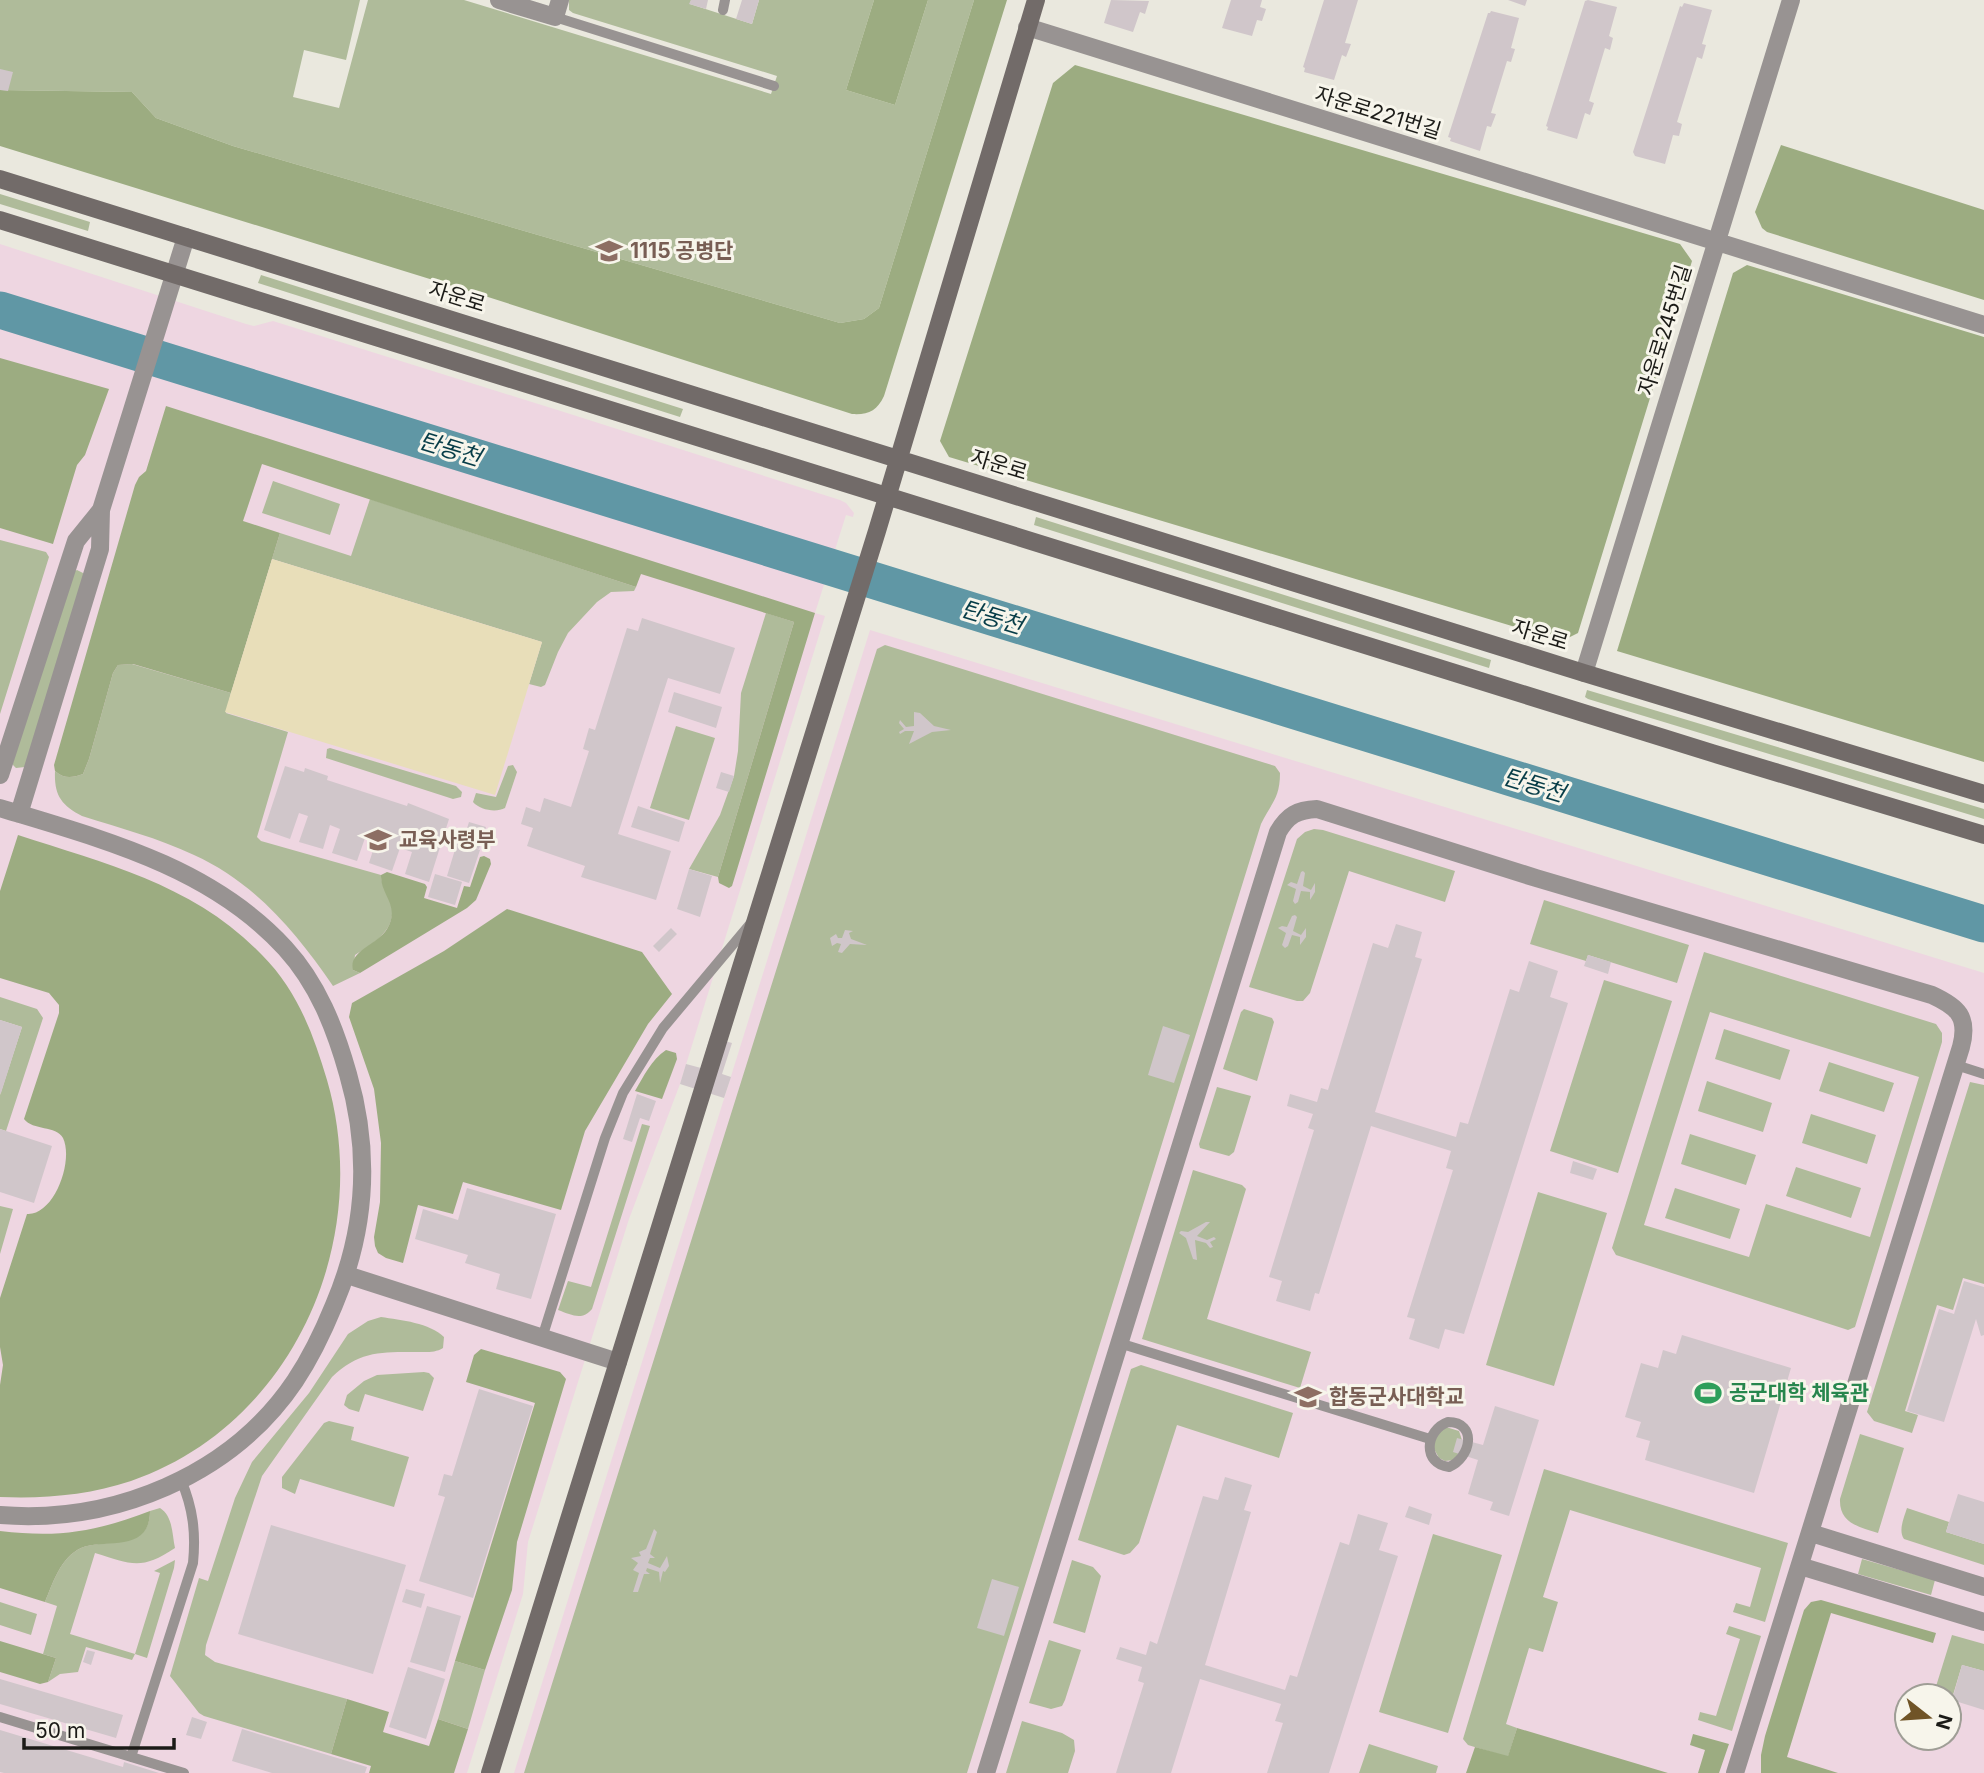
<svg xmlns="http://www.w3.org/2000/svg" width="1984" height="1773" viewBox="0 0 1984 1773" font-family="Inter,'Noto Sans KR',sans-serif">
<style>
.education{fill:#eed6e1;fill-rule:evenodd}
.green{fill:#afbb9a;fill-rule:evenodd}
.forest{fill:#9cac81}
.sand{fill:#e8deb9}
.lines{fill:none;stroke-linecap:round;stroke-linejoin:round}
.river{stroke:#6097a5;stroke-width:37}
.building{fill:#d0c6ca}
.lane{stroke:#989392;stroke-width:10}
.street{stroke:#989392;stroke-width:18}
.secondary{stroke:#726b69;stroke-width:18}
.labels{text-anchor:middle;stroke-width:6;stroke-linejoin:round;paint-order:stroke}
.street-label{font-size:21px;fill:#1b1b17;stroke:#f7f5eb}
.education-label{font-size:21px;font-weight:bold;fill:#785e54;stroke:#f7f5eb;text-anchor:start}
.leisure-label{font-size:21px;font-weight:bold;fill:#27864d;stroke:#f7f5eb;text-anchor:start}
.water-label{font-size:23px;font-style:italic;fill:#063c47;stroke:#f7f5eb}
</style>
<rect width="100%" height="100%" fill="#eae8de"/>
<path class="education" d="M0 244 246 324 254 326 273 321 567 413 840 500 846 503 854 513 853 517 846 515 815 613 825 616 680 1084 629 1219 528 1542 523 1594 467 1773H0Z
M870 630 1984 973V1773H514ZM1907 1696H1949V1738H1907Z"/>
<path class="green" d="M0 0H360L346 60 304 50 293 97 339 108 368 0H464L771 94 777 76 573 13 569 10V0H691L690 4 752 24 759 0H874L846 90 895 105 928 0H974L879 308 864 319 840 323 233 146 156 118 132 92 0 90Z
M0 194 90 222 88 231 0 204Z
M261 275 683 409 680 417 258 283Z
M273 481 340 504 330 535 262 513Z
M370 499 636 587 634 591 611 592 597 602 568 633 558 652 545 685 541 687 529 684 542 642 272 559 280 533 351 556Z
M1036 517 1491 660 1489 668 1034 525Z
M0 540 46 552 49 557 0 714Z
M77 570 83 573 84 577 25 767 16 768 13 765V762L73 572Z
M766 613 794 622 718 877 689 869 720 815 734 776 738 751 741 693Z
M885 645 1275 766 1280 773C1280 799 1271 803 1261 824L967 1773H524L877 649Z
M132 664 231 693 226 713 288 732 257 837 261 841 381 875C381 885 386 888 389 896 401 926 378 941 355 955L353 970 360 973 333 986C296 932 254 882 194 855 158 838 120 828 82 816 61 805 54 795 55 771 64 779 72 778 83 774L89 759 113 673 118 665Z
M1587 690 1984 809V819L1588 699 1585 697Z
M676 726 715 738 689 820 650 808Z
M330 748 456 786 462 792 461 797 453 799 326 758 327 749Z
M513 765 517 772 505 808C496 813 480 810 473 802L476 793 496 797 508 766Z
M1314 829 1323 830 1455 871 1445 902 1349 871 1310 993 1303 1001H1297L1249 987 1297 839 1305 832Z
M1544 900 1689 945 1677 983 1588 955 1586 961 1530 944Z
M1704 952 1936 1024 1942 1033V1042L1855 1327 1848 1330 1616 1255 1612 1248ZM1710 1012 1919 1077 1870 1237 1766 1204 1749 1257 1644 1225Z
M1604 980 1672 1001 1618 1173 1550 1151Z
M0 997 37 1009 43 1018 6 1131 0 1129V1095L22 1027 0 1020Z
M1244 1009 1272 1018 1274 1022 1257 1081 1223 1069 1241 1012Z
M1724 1029 1790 1050 1780 1080 1715 1059Z
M1829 1062 1894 1083 1884 1112 1819 1091Z
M1707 1081 1772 1103 1763 1132 1698 1111Z
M1970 1082 1984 1085V1284L1963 1278 1953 1310 1937 1305 1905 1411 1918 1415 1912 1433 1874 1421 1867 1412Z
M1217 1087 1251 1096 1234 1152 1229 1156 1200 1148 1199 1144Z
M1811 1114 1876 1135 1867 1164 1802 1143Z
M642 1124 650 1126 592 1309C582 1321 572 1315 558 1310L568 1281 591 1287Z
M1690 1134 1756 1155 1746 1185 1681 1164Z
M1796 1167 1861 1188 1851 1218 1786 1196Z
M1193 1170 1242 1185 1246 1189 1207 1319 1311 1352 1300 1388 1142 1339Z
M1675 1188 1740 1209 1730 1239 1665 1218Z
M1538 1192 1607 1213 1554 1386 1486 1365Z
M0 1206 13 1209 0 1254Z
M381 1317C401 1320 430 1323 444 1337L443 1348C435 1353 426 1352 416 1352 381 1352 359 1351 332 1377L262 1476 206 1645 205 1655 215 1662 347 1699 331 1754 204 1716 199 1713 170 1676 199 1578 208 1581 235 1498 252 1462 309 1393 348 1334 368 1321Z
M1141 1365 1293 1413 1279 1458 1177 1425 1139 1543 1130 1553 1124 1555 1078 1540 1131 1369Z
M424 1372 429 1373 434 1378 423 1411 365 1394 359 1412 349 1409 344 1405 347 1395 364 1381 377 1375Z
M329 1421 354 1427 351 1440 409 1457 394 1507 300 1479 295 1494 282 1488V1477L324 1423Z
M1446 1427 1459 1431 1463 1443 1455 1460 1445 1461 1439 1458 1433 1447 1437 1434Z
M1860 1434 1904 1448 1878 1533C1859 1527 1839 1523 1840 1499Z
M1544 1469 1788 1543 1765 1622 1733 1612 1736 1603 1750 1607 1761 1568 1570 1510 1543 1597 1558 1602 1543 1652 1529 1648 1506 1724 1517 1728 1508 1757 1468 1745 1463 1739Z
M160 1508C173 1516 172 1534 175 1548 141 1571 131 1564 95 1553L70 1634 135 1654 160 1573 154 1571 175 1560 174 1568 147 1658 135 1654 132 1660 86 1647 78 1672 60 1674 48 1682 56 1658 43 1654 57 1606 45 1602C53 1583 60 1558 81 1548 104 1538 150 1552 150 1511Z
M1907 1508 1949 1522 1946 1532 1984 1544V1565L1904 1539C1898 1530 1904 1518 1907 1508Z
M1433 1534 1502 1555 1448 1733 1379 1712Z
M1862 1559 1935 1580 1931 1595 1858 1574Z
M1072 1560 1093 1567 1101 1576 1085 1633 1053 1623Z
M0 1602 37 1614 31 1635 0 1625Z
M1729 1626 1761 1636 1732 1731 1698 1720 1700 1712 1716 1716 1740 1639 1726 1634Z
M1952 1635 1984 1644V1671L1962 1665 1950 1705 1949 1696H1933Z
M1049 1640 1081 1650 1065 1700 1062 1706 1051 1709 1029 1703Z
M455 1661 485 1670 468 1729 438 1719Z
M1022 1721 1062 1733 1074 1740 1075 1751 1068 1773H1006Z
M1369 1744 1438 1766 1436 1773H1359Z"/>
<path class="forest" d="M874 0H928L895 105 846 90Z
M974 0H1007L884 396C877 411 868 415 852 414L488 297 0 146V90L132 92 156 118 233 146 840 323 864 319 879 308Z
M1075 65 1680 244 1692 261 1578 633 1562 641 949 457 940 441 1053 83Z
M1781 145 1984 210V300L1767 232 1762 228 1755 212Z
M1747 265 1984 337V762L1617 651 1733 273Z
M0 358 109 389 85 455 77 465 53 544 0 528Z
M166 406 815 613 732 886 729 888 719 883 718 877 794 622 641 574 636 587 262 464 243 521 280 533 231 693 133 664 118 665 113 673 89 759 83 774C72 778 64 779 55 771L54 765 135 485 139 477 146 471Z
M18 835C107 864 195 885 262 955 297 990 313 1033 327 1080 374 1241 293 1425 131 1481 89 1495 44 1499 0 1497V1385L3 1365 0 1347V1298L27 1214C54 1216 74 1161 63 1138 56 1125 33 1131 24 1119L59 1013V1005L49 993 0 978V891Z
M484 856 490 859 491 864 476 900 467 908 360 973 353 970C348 951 377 945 387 929 401 905 380 895 381 875L387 872 425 884 427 887 424 898 457 908 464 886 470 887 480 857Z
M507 909 642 952 672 994 648 1024 585 1131 561 1210 463 1182 453 1214 418 1205 403 1263 386 1258 378 1253 375 1246 374 1237 380 1202 381 1143 374 1089 349 1017 352 1003 444 951Z
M666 1050 676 1053 677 1059 662 1099 635 1091C644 1076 651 1060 666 1050Z
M481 1349 560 1372 566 1379 517 1542 512 1590 485 1670 455 1661 535 1403 466 1382 474 1355Z
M150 1511C150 1554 105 1538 81 1548 60 1558 53 1583 45 1602L0 1588V1531C59 1538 95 1532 150 1511Z
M1821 1600 1936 1633 1933 1643 1831 1613 1787 1757 1838 1773H1761V1755L1765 1736 1804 1610 1811 1602Z
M0 1641 56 1658 48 1682 40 1684 0 1672Z
M347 1699 389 1712 383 1732 429 1746 438 1719 468 1729 454 1773H369L371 1766 331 1754Z
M1517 1728 1668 1773H1466L1475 1747 1508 1756Z
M1693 1734 1729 1744 1719 1773H1698L1705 1750 1690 1745Z"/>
<path class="sand" d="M272 559 542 642 495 795 225 712Z"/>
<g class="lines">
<path class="river" d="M0 310C661 515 1322 720 1984 924"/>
</g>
<path class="building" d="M691 0H708L706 9 689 4Z
M742 0H759L752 24 736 19Z
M1111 0 1149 1 1145 14 1140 12 1133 32 1104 23Z
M1231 0H1262L1260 7 1266 9 1262 21 1257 20 1252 36 1222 28Z
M1324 0H1358L1345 43 1351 44 1346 57 1342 55 1334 80 1304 72 1305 68 1303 67Z
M1508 0H1527L1525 6Z
M1588 0 1617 7 1609 36 1613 38 1610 50 1605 48 1589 101 1594 103 1590 115 1585 113 1577 139 1547 130 1548 127 1546 126 1585 1Z
M1684 3 1712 10 1702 44 1706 45 1702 59 1697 57 1677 122 1682 124 1679 136 1673 135 1665 164 1635 156 1633 152 1680 6 1682 7Z
M1491 11 1519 18 1511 48 1515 49 1511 62 1507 61 1491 113 1496 114 1491 127 1487 126 1480 151 1450 141 1451 138 1448 137 1488 13H1490Z
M0 69 13 72 8 91 0 90Z
M642 618 735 648 720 694 668 678 618 834 671 851 656 900 581 877 585 866 527 846 533 828 521 824 526 807 540 812 544 798 571 807 589 751 583 749 589 728 595 730 627 628 638 631Z
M674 692 722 707 716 728 668 712Z
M914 712 920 713 934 726 951 730 932 732 909 744 914 731H905L900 734 899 732 904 729 899 723 900 720 906 727 914 726Z
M285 766 304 772 305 768 328 776 327 780 407 806 408 803 449 819 429 882 405 874 412 852 400 848 392 871 369 863 376 841 365 838 357 861 332 853 340 829 330 825 323 849 299 842 308 816 299 813 290 839 264 830Z
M721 772 734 776 729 792 716 788Z
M638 806 685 822 679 842 631 827Z
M469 822 486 827 479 849 471 847 480 850 469 883 447 876 457 843 462 844Z
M689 869 712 876 700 917 677 909Z
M1303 871 1305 873 1303 886 1311 890 1315 883V892L1310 900V892L1301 891 1298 902 1295 904 1293 901 1296 889 1287 885 1291 882 1297 884 1301 872Z
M435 874 462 882 455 905 428 897Z
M1295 915 1297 917 1293 931 1301 935 1306 928V937L1300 945V937L1292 935 1288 946 1285 948 1282 945 1286 933 1278 928 1282 926 1287 927 1292 916Z
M1396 924 1422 932 1415 957 1422 959 1375 1112 1456 1137 1460 1122 1468 1124 1510 989 1519 992 1529 961 1558 971 1550 997 1568 1003 1464 1334 1445 1329 1439 1349 1409 1339 1415 1319 1407 1317 1453 1170 1446 1168 1451 1151 1371 1126 1319 1294 1315 1293 1310 1311 1276 1301 1282 1281 1269 1277 1314 1130 1308 1128 1313 1114 1287 1106 1290 1094 1317 1102 1321 1088 1328 1090 1373 943 1388 948Z
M671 928 677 934 659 952 653 946Z
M845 930 853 931 849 933 851 939 867 945 850 944 842 953 838 952 841 944 837 943 832 946 830 938 836 934 838 938H842Z
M1588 955 1611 962 1608 974 1584 966Z
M0 1020 22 1027 1 1093H0Z
M1163 1026 1190 1035 1174 1083 1148 1075Z
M710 1037 732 1043 722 1074 731 1077 724 1098 680 1084 686 1064 701 1068Z
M637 1094 656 1101 649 1121 640 1118 632 1142 623 1139Z
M0 1129 52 1146 34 1203 0 1192Z
M1573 1161 1597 1169 1593 1180 1570 1173Z
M467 1188 556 1214 531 1299 496 1289 500 1274 465 1263 468 1255 415 1239 423 1209 458 1220Z
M1206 1222H1210L1197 1236 1207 1240 1214 1237 1216 1239 1210 1242 1213 1247 1210 1248 1206 1243 1195 1240 1197 1260 1193 1259 1186 1238 1179 1233 1181 1231 1188 1232Z
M1964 1281 1984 1287V1335L1981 1336 1976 1319 1944 1422 1907 1411 1939 1309 1954 1314Z
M1682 1335 1791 1368 1754 1493 1645 1460 1650 1441 1636 1437 1641 1422 1625 1417 1641 1363 1658 1368 1663 1350 1676 1354Z
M479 1389 533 1406 473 1598 419 1581 445 1497 438 1495 444 1474 452 1476Z
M1495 1406 1539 1420 1509 1516 1490 1510 1493 1502 1468 1494 1478 1460 1453 1452 1457 1438 1483 1445Z
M1225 1477 1252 1485 1244 1510 1251 1512 1205 1665 1285 1690 1290 1675 1297 1677 1340 1542 1349 1545 1358 1514 1388 1523 1379 1550 1398 1556 1329 1773H1267L1283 1723 1275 1721 1281 1704 1200 1679 1171 1773H1116L1144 1683 1138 1681 1142 1667 1116 1659 1120 1647 1146 1655 1150 1641 1157 1644 1203 1496 1218 1500Z
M1958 1494 1984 1502V1544L1946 1532Z
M1409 1506 1432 1514 1429 1525 1405 1517Z
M271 1525 406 1565 373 1674 238 1634Z
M654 1529 657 1532 650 1554 655 1558H650L648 1563 660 1568 667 1556 669 1566 665 1572 663 1571 660 1583 659 1572 647 1568 646 1571 650 1574H644L638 1592H633L639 1573 633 1570 638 1563 631 1558 641 1556 639 1552 646 1549Z
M992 1579 1019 1587 1004 1636 977 1628Z
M406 1589 425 1594 421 1608 402 1602Z
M427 1606 461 1616 445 1672 410 1662Z
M87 1650 95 1652 91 1665 83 1662Z
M1962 1665 1984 1671V1710L1952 1700Z
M408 1667 445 1679 426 1739 389 1727Z
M0 1679 123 1715 116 1738 0 1704Z
M192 1717 207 1722 201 1739 186 1735Z
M242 1729 367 1767 365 1773H272L232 1761Z
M0 1730 123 1767 124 1762 159 1773H4L0 1772Z"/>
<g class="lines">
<path class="lane" d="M723 10 725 0
M555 17 774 86
M1956 1065 1984 1074
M542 1338 605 1138 623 1093 663 1028 751 923
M1119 1343 1430 1439
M1448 1422C1478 1422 1471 1458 1449 1467 1422 1464 1425 1430 1448 1422Z
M0 1717 184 1773
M131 1757 193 1563C196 1533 193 1508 181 1480"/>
<path class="street" d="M499 0 555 17 560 0
M1027 27 1984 325
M1584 673 1791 0
M0 775 76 541 101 510
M0 808C102 839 211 867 285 948 318 984 335 1028 348 1074 371 1153 366 1230 334 1305 323 1332 311 1357 295 1381 231 1476 113 1524 0 1515
M19 814 100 549 101 510 186 237
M347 1275 618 1362
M1811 1533 1984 1587
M1800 1566 1984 1622
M986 1773 1278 832C1288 815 1297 810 1317 809L1536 878 1932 995C1958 1007 1969 1017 1961 1047L1735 1773"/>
<path class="secondary" d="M0 179 1584 673 1984 794
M0 220 1712 753 1984 835
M490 1773 877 531 1036 0"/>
</g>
<defs>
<g id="university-bare" transform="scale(2.1)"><path d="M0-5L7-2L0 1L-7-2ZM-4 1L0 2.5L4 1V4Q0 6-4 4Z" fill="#8d6e63" stroke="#f7f5eb" stroke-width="2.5" paint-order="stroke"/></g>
<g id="stadium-bare" transform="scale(2.1)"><path d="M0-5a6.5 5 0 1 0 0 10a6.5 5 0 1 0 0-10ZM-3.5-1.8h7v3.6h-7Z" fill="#2e9e5b" stroke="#f7f5eb" stroke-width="2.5" paint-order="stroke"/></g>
</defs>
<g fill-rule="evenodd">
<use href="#university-bare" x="609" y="251"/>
<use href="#university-bare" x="378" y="840"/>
<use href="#stadium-bare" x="1708" y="1393"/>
<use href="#university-bare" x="1308" y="1397"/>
</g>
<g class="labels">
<g class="street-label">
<text transform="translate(1378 113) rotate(17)" y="7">자운로221번길</text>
<text transform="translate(457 297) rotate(17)" y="7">자운로</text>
<text transform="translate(1665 330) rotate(-73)" y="7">자운로245번길</text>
<text transform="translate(999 465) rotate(17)" y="7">자운로</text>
<text transform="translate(1540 635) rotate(17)" y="7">자운로</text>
</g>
<g class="education-label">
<text x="630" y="258">1115 공병단</text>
<text x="399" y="847">교육사령부</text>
<text x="1329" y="1404">합동군사대학교</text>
</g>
<g class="leisure-label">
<text x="1729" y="1400">공군대학 체육관</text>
</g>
<g class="water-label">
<text transform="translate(450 449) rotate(17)" y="8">탄동천</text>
<text transform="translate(992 617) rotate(17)" y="8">탄동천</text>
<text transform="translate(1534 785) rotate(17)" y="8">탄동천</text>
</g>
</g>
<g transform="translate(1928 1717) rotate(107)"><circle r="33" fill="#f7f5eb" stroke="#9f9e96" stroke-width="2"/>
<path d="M0-5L12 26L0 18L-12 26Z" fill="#705427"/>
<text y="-10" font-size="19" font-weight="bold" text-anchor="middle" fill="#1b1b17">N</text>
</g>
<path d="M24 1738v10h150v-10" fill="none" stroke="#1b1b17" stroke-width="3.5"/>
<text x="35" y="1738" font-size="21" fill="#1b1b17" stroke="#f7f5eb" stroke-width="5" paint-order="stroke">50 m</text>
</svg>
